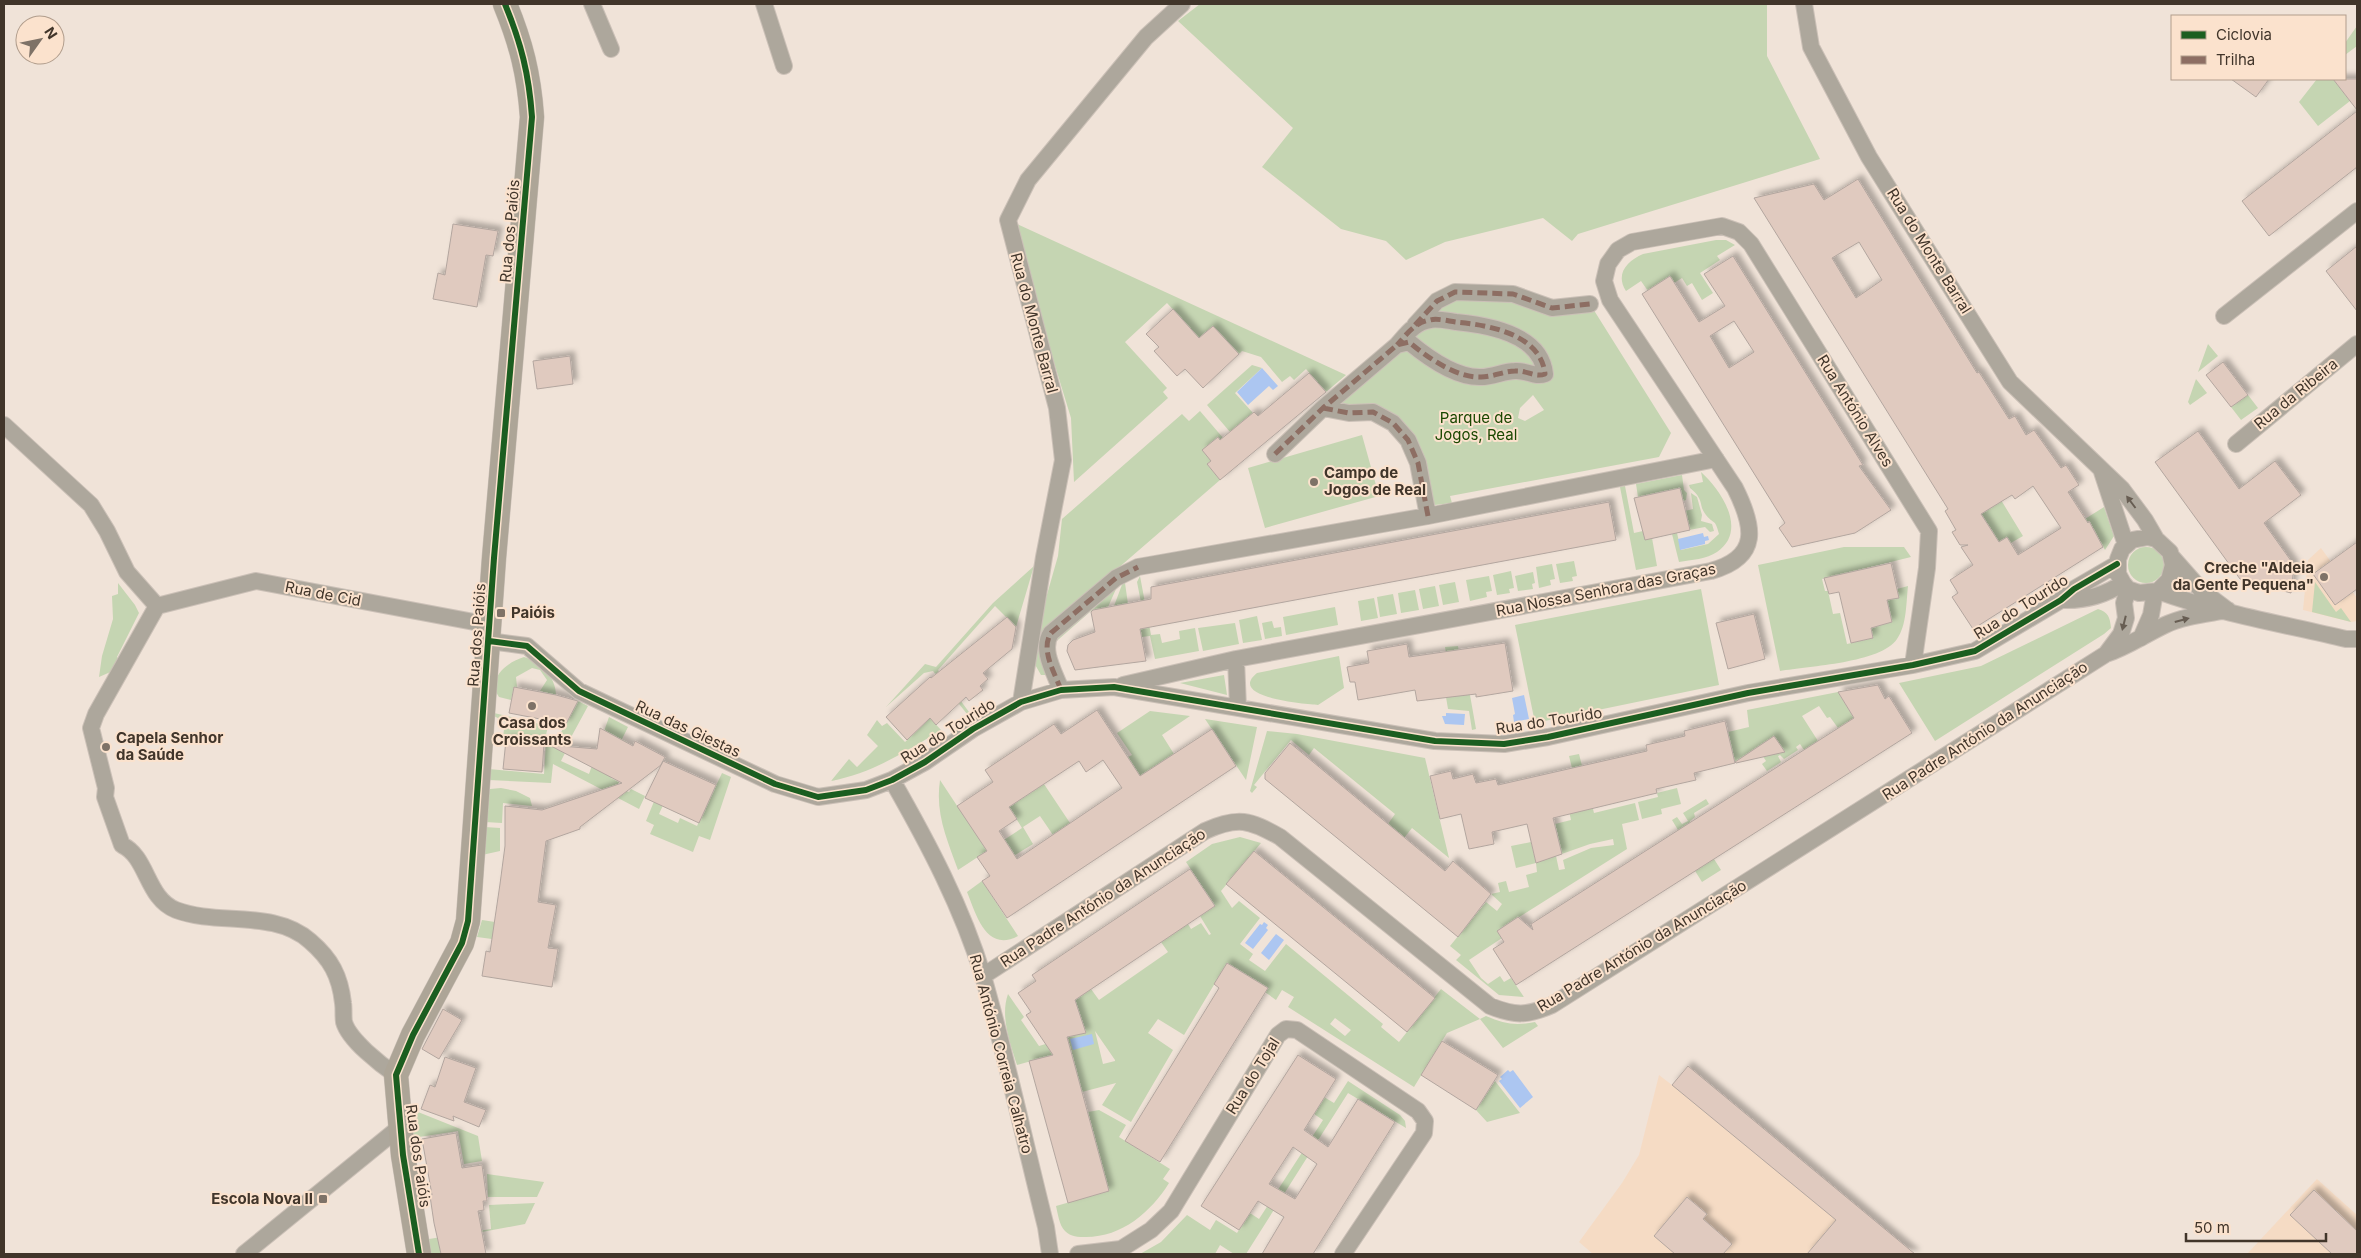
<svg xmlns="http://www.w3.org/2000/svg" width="2361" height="1258" viewBox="0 0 2361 1258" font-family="Inter,sans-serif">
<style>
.built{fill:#f5dbc4}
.green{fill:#c5d5b2;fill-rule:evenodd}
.water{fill:#acc6f1}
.building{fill:#e0cabf;stroke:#b3a69f;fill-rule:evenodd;filter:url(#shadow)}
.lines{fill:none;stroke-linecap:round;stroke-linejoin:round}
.street-casing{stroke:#cbc0b7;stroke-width:18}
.secondary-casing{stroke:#cbc0b7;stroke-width:25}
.street{stroke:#ada79c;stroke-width:16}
.secondary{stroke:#ada597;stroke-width:24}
.quiet{stroke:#8d6e63;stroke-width:5;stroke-dasharray:10 5;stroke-linecap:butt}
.cycleway-casing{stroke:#fbe2cd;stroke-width:9}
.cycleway{stroke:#1b5e20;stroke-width:6}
.oneway{fill:#675d52}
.poi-dot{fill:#7e7267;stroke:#fbe2cd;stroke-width:2}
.labels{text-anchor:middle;stroke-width:4;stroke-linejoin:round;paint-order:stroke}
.street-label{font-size:15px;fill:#41352a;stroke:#fbe2cd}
.park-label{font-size:15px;fill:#1a4700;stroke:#fbe2cd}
.poi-label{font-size:15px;font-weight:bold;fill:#41352a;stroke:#fbe2cd;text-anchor:start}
</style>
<defs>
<filter id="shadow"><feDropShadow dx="4.5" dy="-4.5" stdDeviation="2.5" flood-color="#0004"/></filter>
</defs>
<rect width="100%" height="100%" fill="#f0e3d8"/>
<path class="built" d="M2321 548 2357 598V621L2351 622 2303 610 2308 560Z
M1688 1066 1915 1254H1593L1579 1242 1622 1183 1639 1155 1659 1075 1672 1085Z
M2317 1179 2357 1215V1254H2247Z"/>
<path class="green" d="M1200 4H1767V56L1820 159 1578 234 1572 241 1543 218 1445 242 1406 260 1386 241 1341 229 1262 167 1293 128 1178 21Z
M2357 26V46L2345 55V43Z
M2317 79H2333L2350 101 2318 126 2299 102Z
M1017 224 1346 375 1326 392 1306 369 1294 380 1290 376 1282 382 1261 357 1242 351 1239 354 1213 326 1199 338 1167 303 1125 342 1167 388 1163 392 1168 398 1074 482 1071 418 1042 323Z
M1716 240H1726L1735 245 1717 256 1720 260 1700 273 1713 293 1702 300 1692 283 1687 286 1682 278 1674 283 1670 276 1648 291 1641 281 1626 291C1615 274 1627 261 1643 254Z
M1455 292 1590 304 1671 433 1659 457 1450 496 1452 503 1426 506 1418 463 1393 423 1323 408ZM1533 395 1544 410 1525 421 1518 418 1520 408Z
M2208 344 2218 356 2198 372Z
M1252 365 1262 368 1235 393 1253 413 1230 432 1207 405Z
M2196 379 2207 393 2190 405 2188 402Z
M2248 395 2258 408 2241 420 2231 407Z
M1200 411 1224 439 1221 441 1218 437 1211 461 1207 464 1220 480 1042 634 1049 675H1041L1033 661 1038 626 1058 556 1062 519 1182 414 1189 421Z
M1362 435 1379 496 1265 528 1248 468Z
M1701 472C1722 491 1748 531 1717 552 1707 559 1691 560 1679 562L1672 534 1677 533 1681 550 1708 544 1719 534C1715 518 1714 525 1706 515 1698 505 1705 500 1690 488L1689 485 1703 482Z
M1682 475 1684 490 1687 493 1686 500 1683 501 1680 488 1638 497 1636 484Z
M1625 486 1634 533 1643 531 1652 538 1657 566 1636 570 1620 487Z
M1691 493 1697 497 1702 515 1701 521 1712 524 1714 531 1710 532 1705 527 1689 530 1685 511 1693 509Z
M2001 500 2023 536 1988 556 1978 541 1993 532 1981 514Z
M2104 507 2114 536 2105 550 2090 522 2088 523 2085 519Z
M1844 547H1904L1911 557 1822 579 1825 591H1828L1833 614 1840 613 1847 644 1873 638 1871 628 1892 622 1887 600 1898 598 1897 589 1908 586C1906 603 1907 625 1897 639 1881 663 1809 666 1780 671L1758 565Z
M2128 565a18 18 0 1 1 36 0a18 18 0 1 1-36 0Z
M1574 561 1577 576 1572 577 1573 581 1560 583 1556 564Z
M1552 564 1555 579 1550 580 1551 585 1539 588 1536 567Z
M1034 566 1016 627 995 606 938 670 969 712 967 714 933 671 924 673 886 707 925 664 936 667 993 603Z
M1511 571 1514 588 1509 589 1510 593 1497 595 1493 575Z
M1533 572 1535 583 1532 584 1533 589 1518 591 1515 576Z
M1140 576 1151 635 1160 634 1162 643 1180 639 1179 631 1195 628 1199 651 1155 659 1150 636 1141 637 1139 629 1146 628 1137 582Z
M1489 576 1492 591 1486 592 1487 597 1470 601 1466 580Z
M1120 580 1108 607 1091 611 1051 646 1053 641Z
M1123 582 1125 583 1128 604 1114 606Z
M1455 582 1459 602 1443 605 1439 585Z
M2315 582 2336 612 2341 608 2351 622 2312 612Z
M118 583 135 605 139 613 117 657 120 662 115 670 99 677 102 656 113 619 112 596 118 594Z
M1435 586 1439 606 1423 609 1419 589Z
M1701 589 1719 685 1535 723 1515 625Z
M1415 590 1419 610 1401 613 1398 593Z
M1393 594 1397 614 1380 617 1377 597Z
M1374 598 1378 618 1361 621 1358 601Z
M1335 607 1338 625 1286 635 1283 617Z
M2098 609C2108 612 2110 617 2111 628L2104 634 1935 741 1899 683 1981 666Z
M1257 616 1262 640 1243 643 1239 620Z
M1272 621 1274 628 1281 627 1282 636 1265 639 1262 623Z
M1235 623 1239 644 1203 651 1198 628Z
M1458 646 1463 678H1467L1476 729 1472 730 1469 711 1448 709 1446 697 1453 696 1445 647Z
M1339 656 1344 688 1318 705C1307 704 1226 698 1257 673Z
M524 657C540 661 556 677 556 695L540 691 547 680 540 670 532 668 516 677 517 687H514L511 700 499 697C486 679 507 662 524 657Z
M1224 675 1227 695 1180 683Z
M1838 692 1854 718 1838 728 1830 717 1827 718 1819 706 1802 716 1818 741 1804 750 1800 744 1796 747 1798 750 1784 759 1780 755 1778 756 1781 762 1767 771 1762 764 1766 761 1757 747 1752 751V759L1735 763 1728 732 1749 727 1747 710Z
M578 701 588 706 563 752 565 753 561 761 589 774 609 717 628 727 622 739 628 743 611 778 619 782 617 787 629 792 631 789 645 796 639 809 553 764 551 783 489 780V769L544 774 546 742 503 737 505 722 494 716V713L548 726 546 735 558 738Z
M1150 711 1190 716 1162 735 1174 754 1140 776 1128 757 1132 755 1117 733Z
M930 718 941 730C905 752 873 773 831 781L849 759 857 767 878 746 867 735 877 720 882 726 887 723 905 742Z
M1205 719 1257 727 1246 780Z
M1267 731 1297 734 1425 758 1449 858 1412 828 1404 838 1388 824 1395 814 1314 748 1309 755 1291 740 1254 785 1257 787 1252 793 1250 791Z
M1579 754 1594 813 1635 803 1639 820 1622 824 1627 849 1497 931 1502 938 1469 960 1481 978 1488 984 1500 976 1504 982 1511 978 1524 997 1499 995 1456 960 1461 955 1450 946 1486 902 1497 911 1502 904 1491 894 1500 892 1498 883 1506 881 1509 892 1529 887 1526 875 1537 872 1536 863 1516 868 1511 846 1531 842 1536 863 1555 856 1551 837 1558 835 1555 824 1571 820 1564 787 1576 784 1569 756ZM1613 839 1614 845 1591 848 1563 860 1565 869 1559 870 1556 856 1590 844Z
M722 773 731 777 710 840 699 836 693 852 650 834 654 825 646 821 655 799 676 777 659 814 678 823 680 818 697 826Z
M940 780 987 851 1022 828 1009 807 1044 784 1070 823 1053 835 1040 816 1023 827 1033 844 1015 855 1017 858 1005 866 987 851 958 870C947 839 935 814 940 780Z
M501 788 516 791 530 798 532 806 503 803 502 823 485 822 488 795 490 789Z
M1677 788 1681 804 1661 809 1662 814 1642 819 1638 802 1658 797 1657 793Z
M1706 799 1709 804 1694 813 1695 817 1690 821 1721 870 1702 882 1675 839 1681 835 1672 820 1677 817 1682 824 1688 821 1683 813Z
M485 827 500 828V851L482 855Z
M1240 837 1261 843 1221 891 1232 908 1239 901 1260 918 1240 944 1253 954 1249 960 1265 971 1286 944 1383 1024 1381 1027 1399 1042 1441 989 1480 1019 1486 1016C1504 1024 1516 1026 1535 1022L1538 1026 1503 1048 1480 1019 1447 1033 1414 1087 1288 1007 1294 997 1282 990 1276 1000 1265 992 1267 988 1227 963 1184 1035 1158 1019 1148 1033 1173 1050 1131 1122 1102 1105 1116 1083 1082 1092 1071 1050 1017 1065C1010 1043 1000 1016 1008 994L1024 1017 1021 1020 1039 1046 1082 1033 1056 1012 1091 989 1099 1000 1168 952 1161 942 1188 924 1191 929 1201 923 1209 935 1211 934 1200 916 1215 906 1186 862 1212 844ZM1335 1018 1351 1030 1345 1036 1330 1024ZM1095 1031 1115 1060V1061L1103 1064Z
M982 881 1018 936C986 953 976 914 967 892Z
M482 920 495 922 492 939 477 937Z
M1348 1081 1400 1115 1405 1121 1406 1128 1348 1093 1246 1254H1234L1220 1245 1215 1254H1140L1161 1242 1187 1215 1210 1230 1216 1220 1237 1233 1250 1213 1259 1219 1323 1120 1314 1114 1324 1097 1334 1103Z
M1495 1081 1520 1113 1487 1122 1476 1110Z
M408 1108 478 1136 482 1161 464 1164 458 1131 419 1137 421 1153 415 1155Z
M1099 1110 1126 1125 1119 1137 1170 1169 1163 1179 1169 1183C1151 1212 1122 1237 1086 1237 1078 1237 1071 1237 1065 1231 1059 1225 1058 1214 1056 1206L1109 1191 1088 1112Z
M487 1174 544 1182 537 1197H488Z
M535 1203 525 1224 439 1240 441 1254H431L429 1239 491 1229 489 1205Z"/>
<path class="water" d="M1262 368 1278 386 1273 390 1269 386 1248 405 1237 392Z
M1703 533 1704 537 1708 536 1709 540 1705 541V544L1680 550 1678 539Z
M1524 695 1529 719 1514 722 1513 715 1515 714 1512 698Z
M1446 713 1465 714 1464 725 1445 724 1442 716H1446Z
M1264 922 1268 925 1266 928 1268 930 1253 949 1245 943 1260 924 1262 925Z
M1276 934 1284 940 1269 960 1261 953Z
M1092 1034 1094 1044 1073 1050 1070 1039Z
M1508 1070 1510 1072 1513 1070 1533 1097 1520 1108 1499 1081 1502 1079 1500 1077Z"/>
<path class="building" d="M2231 79H2269L2256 97Z
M2333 79H2357V110Z
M2357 111V167L2269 236 2242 201Z
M1858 179 1977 373 1979 372 2009 419 2015 416 2026 435 2034 430 2061 468 2066 465 2079 485 2068 492 2088 523 2089 521 2103 547 1973 629 1952 597 1958 593 1950 580 1973 565 1961 547 1968 545H1960L1952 532 1956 530 1945 511 1948 509 1754 198 1814 184 1824 200ZM1859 242 1882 280 1856 298 1832 258ZM2033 486 2061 528 2018 555 2007 537 1999 542 1981 514 2012 495 2015 499Z
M453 224 498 231 493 256 486 255 477 307 433 299 438 273 445 275Z
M2357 246V311L2326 271Z
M1733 256 1863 465 1859 466 1891 510 1855 533 1792 547 1779 528 1785 523 1642 294 1670 276 1699 322 1725 306 1704 274ZM1734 321 1754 352 1729 368 1710 336Z
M1173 309 1199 338 1213 326 1239 354 1203 388 1185 369 1177 376 1154 351 1159 347 1146 334Z
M570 356 573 384 537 389 533 361Z
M2223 362 2248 395 2231 407 2206 375Z
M1309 373 1326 392 1220 480 1207 464 1211 461 1202 450 1218 437 1220 440 1254 412 1258 416Z
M2198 431 2239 489 2275 461 2301 495 2264 523 2294 565 2291 593 2240 579 2155 462Z
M1680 488 1690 530 1645 540 1634 498Z
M1609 502 1616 540 1140 629 1146 661 1075 670 1067 651 1068 645 1073 640 1095 632 1091 612 1093 610 1151 599V587Z
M2357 542V589L2335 605 2313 574Z
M1891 563 1899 598 1887 600 1892 622 1871 628 1873 638 1851 643 1839 592 1829 594 1824 578Z
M1754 614 1765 659 1728 669 1716 623Z
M1007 617 1016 627 1012 649 983 673 988 679 980 686 983 690 969 701 966 697 936 725 930 718 907 740 886 717 930 677 931 678Z
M1505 643 1513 691 1476 697V694L1417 701 1415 690 1358 700 1355 682H1350L1347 667 1369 663 1367 651 1407 644 1409 657Z
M1878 685 1885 699 1889 696 1912 733 1516 985 1493 949 1504 942 1497 931 1518 917 1533 930 1531 924 1854 718 1838 692Z
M514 687 556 695 578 701 566 724 509 713Z
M1097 710 1140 776 1212 729 1236 766 1007 918 982 881 990 876 977 857 987 851 957 806 993 782 985 770 1054 724 1061 734ZM1103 760 1122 788 1017 859 999 831 1017 819 1009 807 1079 761 1086 772Z
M1725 721 1735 763 1694 773 1696 780 1656 789 1657 793 1553 818 1562 854 1536 863 1527 824 1492 832 1494 844 1469 849 1461 814 1440 819 1430 776 1451 771 1453 779 1473 774 1476 783 1496 779 1498 785 1647 751 1646 745 1685 736 1684 731Z
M600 728 633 746 635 741 665 757 661 765 580 827V829L546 841 538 902 556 905 548 948 558 949 552 987 482 976 486 951 490 952 500 884 505 846V806L542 810 622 783 549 745 597 749Z
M1774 736 1785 752 1736 763 1735 762Z
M506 740 544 744 542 772 503 769Z
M1290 743 1445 871 1453 861 1491 894 1458 937 1265 779V773Z
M663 761 716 785 699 823 645 798Z
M1254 851 1435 998 1407 1032 1226 884Z
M1190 869 1215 906 1075 1000 1086 1033 1067 1037 1109 1191 1068 1203 1029 1061 1053 1055 1026 1015 1031 1012 1018 993 1036 981 1032 975Z
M1227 963 1268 988 1160 1162 1125 1141 1219 988 1214 984Z
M443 1009 462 1020 439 1059 422 1049Z
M1442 1041 1498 1075 1476 1110 1421 1075Z
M1298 1055 1336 1079 1304 1130 1328 1147 1358 1099 1395 1122 1313 1254H1262L1284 1217 1258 1201 1239 1230 1201 1206ZM1293 1147 1317 1164 1295 1199 1269 1184Z
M445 1057 476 1068 464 1102 486 1110 479 1127 453 1116 454 1121 421 1109 430 1085 435 1087Z
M1688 1066 1915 1254H1807L1836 1220 1672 1085Z
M456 1133 462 1168 482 1165 487 1201H483L484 1210 478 1211 486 1254H441L434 1223 430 1196 432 1195 422 1139Z
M2314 1190 2357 1231V1254H2332L2290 1215Z
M1687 1197 1707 1214 1703 1219 1732 1244 1723 1254H1675L1654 1236Z"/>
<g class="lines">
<g class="street-casing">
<path id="street" d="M592 4 611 49
M764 4 784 66
M1804 4 1811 47 1869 157 2010 382 2122 489 2145 520 2156 539 2170 552 2173 565 2169 580 2158 591 2139 593 2128 589 2123 583 2118 574V559L2122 549 2132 540 2148 537 2156 539
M2224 316 2357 211
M1415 325 1437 301 1455 292 1513 294 1552 308 1590 304
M1323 408 1349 413 1373 412 1393 423 1408 440 1418 463 1428 516
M4 425 91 505 107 531 127 572 157 606
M2236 444 2357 344
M1275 454 1323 408 1397 345 1409 342C1427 357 1456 378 1481 377 1493 377 1504 371 1515 371 1527 370 1535 378 1545 374 1541 334 1488 325 1456 322 1448 321 1437 318 1430 320 1415 322 1406 335 1397 345
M2102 472 2126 545
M2172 557 2202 591 2226 609
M2158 591C2218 613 2283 624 2346 639H2357
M2061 600C2084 601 2104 596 2123 583
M157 606 96 714 91 728 106 788 105 797 122 845C148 857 146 898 176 910 218 926 274 909 310 941 331 959 340 976 343 1003 344 1009 343 1016 344 1022 349 1040 381 1065 396 1075
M157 606 256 581 490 625
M2141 638 2151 615 2155 592
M489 641 527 646 579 691 775 784 818 797 866 790 892 780 925 762 973 729 1021 702 1061 690 1114 687 1435 741 1504 744 1548 737 1748 693 1913 665 1975 651 2061 600 2074 589 2117 564
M2106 654 2121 634 2126 618 2124 603 2128 589
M1236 659 1238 707
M1123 685 1236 659 1711 571C1761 557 1754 526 1735 488L1610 300 1604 281 1608 264 1618 250 1632 242 1722 226 1739 232 1751 244 1929 531 1927 568 1913 665
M1061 690C1055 673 1040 650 1051 633L1116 578 1138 567 1428 516 1716 459
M1021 702 1044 557 1063 460 1057 408 1008 220 1028 180 1146 37 1182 4
M892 780C928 843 962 907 983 976 1007 1059 1025 1144 1046 1227L1050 1254
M983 976 1205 831C1238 816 1250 820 1280 837L1490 1006C1515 1016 1527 1016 1552 1005L2106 654C2127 647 2144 635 2165 625 2184 616 2207 614 2228 610
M244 1254 400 1127
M1078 1254 1121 1249 1151 1230 1171 1211 1278 1035 1286 1029 1297 1030 1418 1111 1425 1121 1424 1133 1343 1254"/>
</g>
<g class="secondary-casing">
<path id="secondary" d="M419 1254 403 1155 396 1075 413 1035 462 943 468 921 494 558 532 117C529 74 521 43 505 4"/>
</g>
<use href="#street" class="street"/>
<use href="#secondary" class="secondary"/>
<path class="quiet" d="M1415 325 1437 301 1455 292 1513 294 1552 308 1590 304
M1323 408 1349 413 1373 412 1393 423 1408 440 1418 463 1428 516
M1275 454 1323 408 1397 345 1409 342C1427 357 1456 378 1481 377 1493 377 1504 371 1515 371 1527 370 1535 378 1545 374 1541 334 1488 325 1456 322 1448 321 1437 318 1430 320 1415 322 1406 335 1397 345
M1061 690C1055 673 1040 650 1051 633L1116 578 1138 567"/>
<g class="cycleway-casing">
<path id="cycleway" d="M489 641 527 646 579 691 775 784 818 797 866 790 892 780 925 762 973 729 1021 702 1061 690 1114 687 1435 741 1504 744 1548 737 1748 693 1913 665 1975 651 2061 600 2074 589 2117 564
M419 1254 403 1155 396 1075 413 1035 462 943 468 921 494 558 532 117C529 74 521 43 505 4"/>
</g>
<use href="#cycleway" class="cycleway"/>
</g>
<defs><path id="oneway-solid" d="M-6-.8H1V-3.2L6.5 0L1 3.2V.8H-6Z" transform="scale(1.25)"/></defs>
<g class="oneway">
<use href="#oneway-solid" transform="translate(2131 502) rotate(-127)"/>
<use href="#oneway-solid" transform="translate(2182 620) rotate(-15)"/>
<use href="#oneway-solid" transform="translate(2124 623) rotate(104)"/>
</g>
<g class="poi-dot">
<circle cx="1314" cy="482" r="5"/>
<circle cx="2324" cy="577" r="5"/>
<rect x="496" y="608" width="10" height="10" rx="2.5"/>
<circle cx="532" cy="706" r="5"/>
<circle cx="106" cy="747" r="5"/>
<rect x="318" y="1194" width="10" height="10" rx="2.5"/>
</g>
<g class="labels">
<g class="street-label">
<text transform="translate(510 231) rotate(-85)" y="5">Rua dos Paióis</text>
<text transform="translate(1929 251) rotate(58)" y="5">Rua do Monte Barral</text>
<text transform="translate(1034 323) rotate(75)" y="5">Rua do Monte Barral</text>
<text transform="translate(2296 394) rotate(-39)" y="5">Rua da Ribeira</text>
<text transform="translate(1855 411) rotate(58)" y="5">Rua António Alves</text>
<text transform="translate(1606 590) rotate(-11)" y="5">Rua Nossa Senhora das Graças</text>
<text transform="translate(323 594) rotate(11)" y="5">Rua de Cid</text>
<text transform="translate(2021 607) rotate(-32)" y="5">Rua do Tourido</text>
<text transform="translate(477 635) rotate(-86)" y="5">Rua dos Paióis</text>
<text transform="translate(1549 721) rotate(-9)" y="5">Rua do Tourido</text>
<text transform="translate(688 729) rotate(25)" y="5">Rua das Giestas</text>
<text transform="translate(948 731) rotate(-32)" y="5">Rua do Tourido</text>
<text transform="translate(1985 731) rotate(-33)" y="5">Rua Padre António da Anunciação</text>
<text transform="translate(1103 898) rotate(-33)" y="5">Rua Padre António da Anunciação</text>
<text transform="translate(1642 946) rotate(-31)" y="5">Rua Padre António da Anunciação</text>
<text transform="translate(1001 1054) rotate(75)" y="5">Rua António Correia Calhatro</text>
<text transform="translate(1253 1076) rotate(-58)" y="5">Rua do Tojal</text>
<text transform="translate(418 1156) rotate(82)" y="5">Rua dos Paióis</text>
</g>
<g class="park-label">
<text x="1476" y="423">Parque de<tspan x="1476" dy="17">Jogos, Real</tspan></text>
</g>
<g class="poi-label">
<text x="1324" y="478">Campo de<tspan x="1324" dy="17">Jogos de Real</tspan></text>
<text x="2314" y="573" text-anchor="end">Creche "Aldeia<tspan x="2314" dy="17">da Gente Pequena"</tspan></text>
<text x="511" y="618">Paióis</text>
<text x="532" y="728" text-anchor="middle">Casa dos<tspan x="532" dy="17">Croissants</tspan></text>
<text x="116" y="743">Capela Senhor<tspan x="116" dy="17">da Saúde</tspan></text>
<text x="313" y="1204" text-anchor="end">Escola Nova II</text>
</g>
</g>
<rect width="2361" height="1258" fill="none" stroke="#41352a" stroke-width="10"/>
<rect x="2171" y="15" width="175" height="65" fill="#fbe2cd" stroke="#b19d8c"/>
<rect x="2181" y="31" width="25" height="8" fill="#1b5e20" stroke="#b19d8c"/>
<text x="2216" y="40" font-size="15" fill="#41352a">Ciclovia</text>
<rect x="2181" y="56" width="25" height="8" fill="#8d6e63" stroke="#b19d8c"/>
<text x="2216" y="65" font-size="15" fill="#41352a">Trilha</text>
<g transform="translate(40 40) rotate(57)"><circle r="24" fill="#fbe2cd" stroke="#b19d8c"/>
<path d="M0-4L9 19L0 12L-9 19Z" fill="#7e7267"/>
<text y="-8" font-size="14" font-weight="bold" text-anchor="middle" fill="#41352a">N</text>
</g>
<path d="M2186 1233v8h140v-8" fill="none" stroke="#41352a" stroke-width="2.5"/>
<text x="2194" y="1233" font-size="15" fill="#41352a" stroke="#fbe2cd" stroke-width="4" paint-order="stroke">50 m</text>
</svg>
